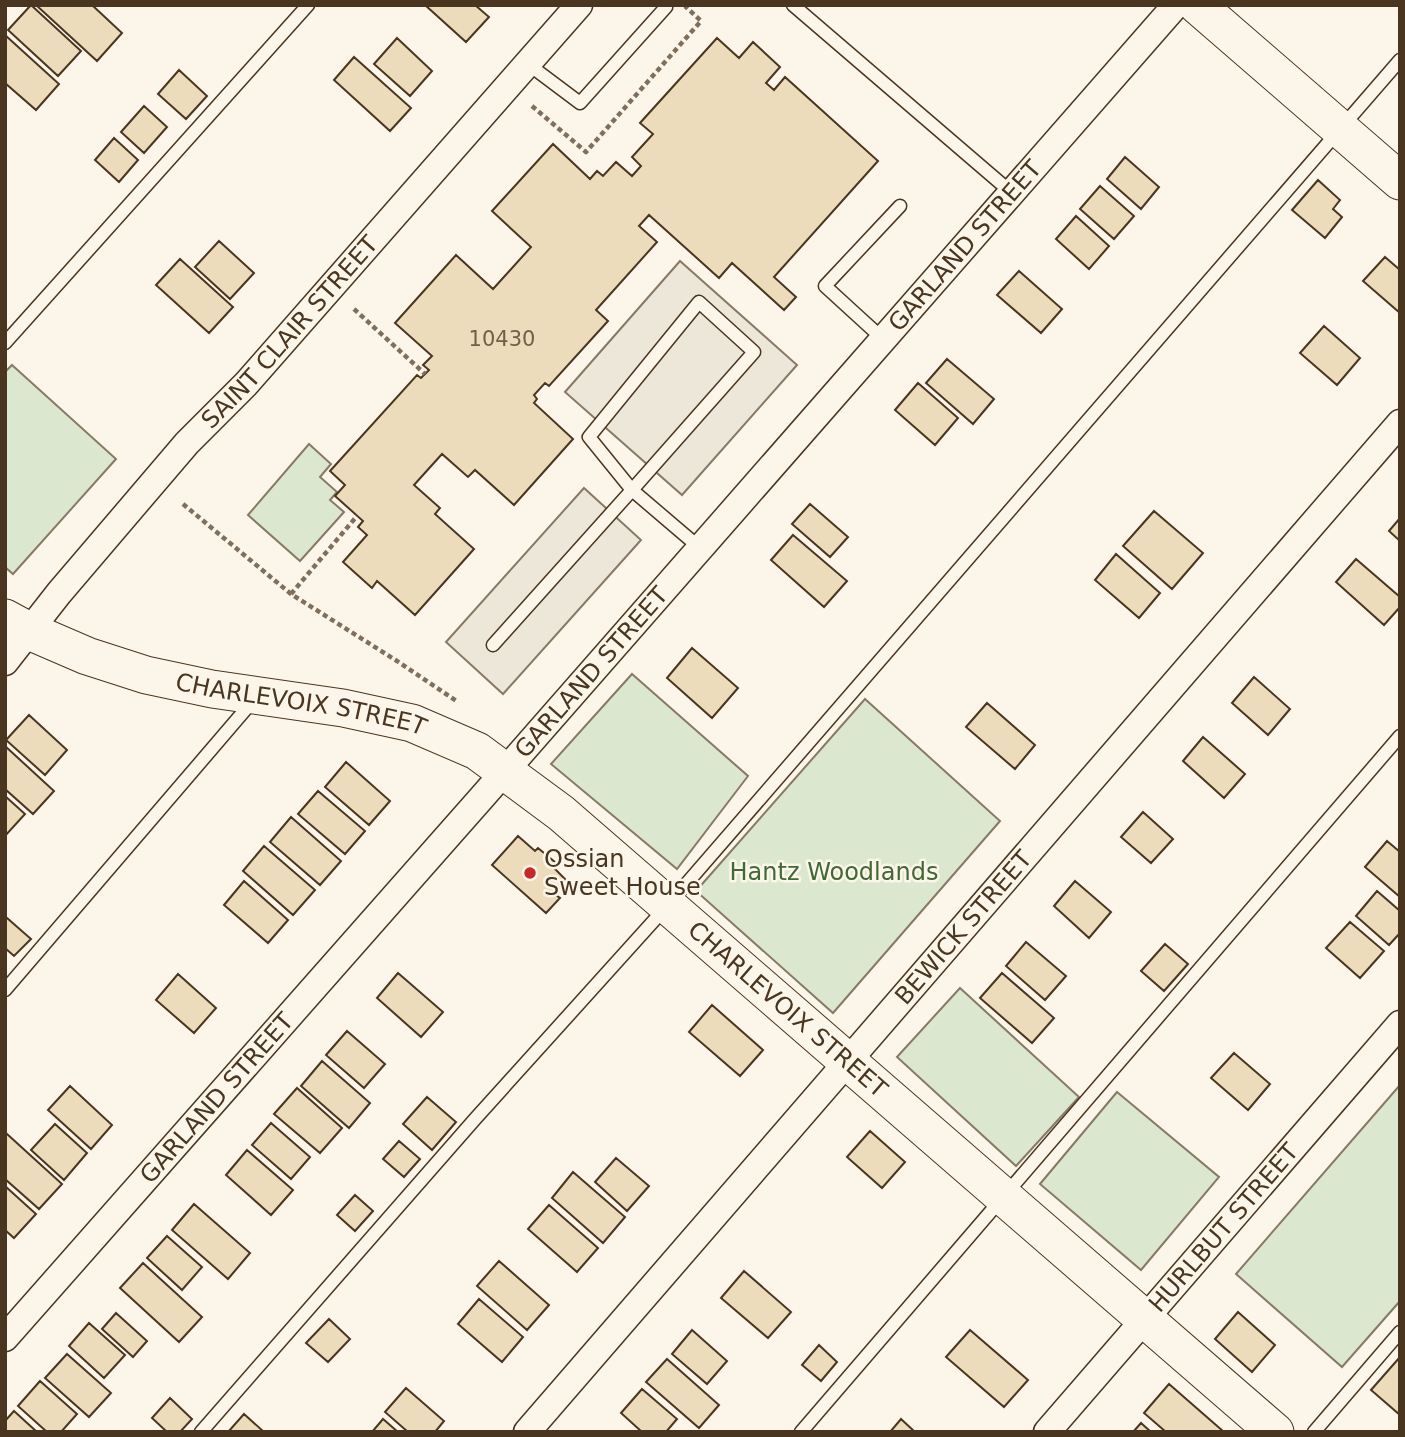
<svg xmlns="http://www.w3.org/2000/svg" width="1405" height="1437" viewBox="0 0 1405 1437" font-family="'DejaVu Sans',sans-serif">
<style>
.green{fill:#dce7d0;stroke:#887966;stroke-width:2}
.parking{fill:#ede7d9;stroke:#887966;stroke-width:2}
.building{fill:#ecdcbc;stroke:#4a3520;stroke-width:2}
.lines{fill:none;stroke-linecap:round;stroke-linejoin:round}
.lane-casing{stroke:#4a3520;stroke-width:15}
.street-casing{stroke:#4a3520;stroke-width:29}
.secondary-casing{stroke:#4a3520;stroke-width:39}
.path{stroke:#7f6f5c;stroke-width:4.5;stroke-dasharray:5 3.5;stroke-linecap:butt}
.lane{stroke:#fbf6e9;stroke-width:12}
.street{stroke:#fbf6e9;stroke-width:26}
.secondary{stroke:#fbf6e9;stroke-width:37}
.poi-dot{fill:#c62828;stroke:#fbf6e9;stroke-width:2.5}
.labels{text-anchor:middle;stroke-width:5;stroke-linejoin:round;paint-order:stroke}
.number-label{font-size:21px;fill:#725f47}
.street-label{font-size:24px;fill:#4a3520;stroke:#fbf6e9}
.poi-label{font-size:24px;fill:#4a3520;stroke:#fbf6e9;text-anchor:start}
.park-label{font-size:24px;fill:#436837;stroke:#fbf6e9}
</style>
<rect width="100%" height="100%" fill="#fbf6e9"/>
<path class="green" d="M12 365 116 459 13 574 5 567V372Z
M309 444 331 464 320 477 337 492 330 500 344 512 300 561 248 515Z
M632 674 748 776 677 869 551 764Z
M865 699 1000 821 833 1013 696 891Z
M960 988 1079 1097 1016 1166 897 1057Z
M1400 1085V1301L1342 1367 1236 1274Z
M1117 1092 1219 1177 1141 1270 1040 1184Z"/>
<path class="parking" d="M680 261 797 365 682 495 565 392Z
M584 488 641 540 503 694 446 642Z"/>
<path class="building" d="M31 5 81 51 58 76 8 30Z
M36 5H92L122 33 97 61Z
M425 5H475L489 17 466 42Z
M5 35 59 84 36 110 5 83Z
M397 38 432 71 410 96 374 64Z
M717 38 739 58 753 42 780 67 766 83 774 90 785 77 878 161 774 277 796 297 784 310 732 263 719 278 649 215 639 226 657 242 596 310 608 321 549 386 545 383 534 395 537 399 534 403 573 439 514 505 475 470 468 477 442 454 414 485 440 508 435 514 474 549 415 615 377 581 372 588 343 562 367 535 358 527 363 521 335 496 345 485 330 471 417 375 421 378 429 370 423 365 432 356 395 323 456 255 493 289 531 247 492 211 553 144 590 179 597 171 603 176 616 162 632 176 641 166 632 157 653 134 640 123Z
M354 57 411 108 390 131 334 80Z
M179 70 207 96 186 119 158 94Z
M144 106 167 127 144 153 121 132Z
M114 138 138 160 119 182 95 160Z
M1125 157 1159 187 1141 209 1107 179Z
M1318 180 1340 200 1333 209 1342 217 1325 238 1292 210Z
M1100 186 1134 216 1114 239 1080 209Z
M1076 216 1109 246 1089 269 1056 239Z
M219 241 254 273 230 299 195 267Z
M1385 257 1400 270V313L1363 281Z
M180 259 233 307 209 333 156 285Z
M1019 271 1062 309 1041 333 997 295Z
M1324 326 1360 358 1337 385 1300 353Z
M947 359 994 399 973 424 926 383Z
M918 383 958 418 935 445 895 410Z
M810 504 848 537 830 557 792 524Z
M1154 511 1203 553 1172 589 1123 546Z
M1400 518V541L1389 531Z
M793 535 847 581 824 607 771 560Z
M1116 554 1160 593 1139 618 1095 580Z
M1356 559 1400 597V607L1384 625 1336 582Z
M692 648 738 688 712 718 667 678Z
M1254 677 1290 709 1268 735 1232 703Z
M987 703 1035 745 1015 769 966 727Z
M29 715 67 750 45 775 6 740Z
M1203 737 1245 774 1224 798 1183 761Z
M5 746 54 791 33 814 5 789Z
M346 762 390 801 369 825 325 787Z
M318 791 365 831 345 854 298 814Z
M5 796 25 814 5 836Z
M1143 812 1173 839 1151 863 1121 837Z
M291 817 341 861 320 885 270 842Z
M518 836 535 851 538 848 556 863 553 867 565 879 553 893 560 898 546 913 492 865Z
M1387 841 1400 852V897L1365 867Z
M264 846 315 890 293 915 243 871Z
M244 881 288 920 268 943 224 905Z
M1075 881 1111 912 1089 938 1054 906Z
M1377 891 1400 911V933L1389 945 1356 916Z
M7 918 31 939 14 956 5 948V920Z
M1350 922 1384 951 1360 978 1326 948Z
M1026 942 1066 976 1045 1000 1006 966Z
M1165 944 1188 964 1164 991 1141 971Z
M398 973 443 1012 421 1037 377 998Z
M1002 973 1054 1018 1032 1043 980 998Z
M178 974 216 1008 194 1033 156 1000Z
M712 1005 763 1050 740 1076 689 1032Z
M347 1031 385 1064 364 1088 326 1055Z
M1234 1053 1270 1084 1248 1110 1211 1078Z
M322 1061 370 1103 349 1128 301 1086Z
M70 1086 112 1125 91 1149 48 1110Z
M297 1088 342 1128 320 1153 274 1114Z
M427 1097 456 1122 432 1150 403 1124Z
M271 1123 310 1157 291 1179 252 1145Z
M55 1124 87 1153 64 1180 31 1150Z
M870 1131 905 1162 882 1188 847 1157Z
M7 1134 62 1184 39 1209 5 1179V1135Z
M399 1141 420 1159 404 1177 383 1159Z
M247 1150 293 1190 271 1215 226 1175Z
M616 1158 649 1186 627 1211 595 1182Z
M573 1172 625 1217 603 1243 552 1198Z
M5 1186 36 1214 14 1238 5 1230Z
M355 1195 373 1211 355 1231 337 1215Z
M194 1204 250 1253 228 1279 172 1230Z
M549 1205 598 1248 577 1272 528 1229Z
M167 1236 202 1267 182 1290 147 1258Z
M499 1261 549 1305 527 1330 477 1286Z
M143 1263 202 1317 179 1342 120 1288Z
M744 1271 791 1312 768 1338 721 1298Z
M479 1299 523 1337 502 1362 458 1324Z
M1238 1312 1275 1345 1252 1372 1215 1339Z
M116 1313 147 1341 133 1357 102 1329Z
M329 1319 350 1339 328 1362 306 1343Z
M89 1323 125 1355 104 1378 69 1346Z
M692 1330 727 1361 707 1384 672 1354Z
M970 1330 1028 1380 1004 1407 946 1357Z
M819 1345 837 1362 821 1381 802 1365Z
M67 1354 111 1393 89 1417 45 1378Z
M1400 1357V1415L1371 1390Z
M667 1359 719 1405 699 1428 646 1382Z
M40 1381 77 1414 61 1432H47L18 1406Z
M1169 1384 1224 1432H1166L1144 1413Z
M406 1388 444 1421 435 1432H408L385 1412Z
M642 1389 677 1419 666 1432H642L621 1413Z
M170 1398 192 1419 180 1432H167L152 1418Z
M14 1411 37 1432H5V1421Z
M244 1414 264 1432H228Z
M383 1419 398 1432H372Z
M901 1419 915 1432H890Z
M1141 1423 1151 1432H1133Z"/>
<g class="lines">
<g class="lane-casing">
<path id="lane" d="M793 5 1012 193
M528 64 580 103 666 7 665 5
M883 339 825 286 900 206
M5 343 308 5
M493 645 632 490 589 437 699 302 754 352 632 490 700 548
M5 990 252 702
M201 1432 475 1119 668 905 1400 60
M801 1432 1400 736
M1314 1432 1400 1332"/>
</g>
<g class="street-casing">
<g id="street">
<path id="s1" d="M5 662 59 593 187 443 246 384 579 5"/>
<path id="s2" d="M5 1338 484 795 1176 5"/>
<path id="s3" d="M527 1432 1400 423"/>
<path id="s4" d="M1047 1432 1400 1024"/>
</g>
</g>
<g class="secondary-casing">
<g id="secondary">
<path d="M1197 5 1400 181"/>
<path id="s5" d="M5 618 29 631 87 656 146 675 212 689 343 708 412 723 477 751 561 813 1275 1432"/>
</g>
</g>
<path class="path" d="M532 106 586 152 701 21 685 6
M354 309 425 374
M183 504 291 594 397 661 458 702
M291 594 357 516"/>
<use href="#lane" class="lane"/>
<use href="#street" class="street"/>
<use href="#secondary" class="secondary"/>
</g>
<circle class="poi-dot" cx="530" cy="873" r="7"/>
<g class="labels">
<g class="number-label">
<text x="502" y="346">10430</text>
</g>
<g class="street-label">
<text dy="8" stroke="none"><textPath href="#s2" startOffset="1454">GARLAND STREET</textPath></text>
<text dy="8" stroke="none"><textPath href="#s1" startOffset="436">SAINT CLAIR STREET</textPath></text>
<text dy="8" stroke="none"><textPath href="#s2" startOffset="887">GARLAND STREET</textPath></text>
<text dy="8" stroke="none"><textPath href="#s5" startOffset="310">CHARLEVOIX STREET</textPath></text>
<text dy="8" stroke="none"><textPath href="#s3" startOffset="667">BEWICK STREET</textPath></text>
<text dy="8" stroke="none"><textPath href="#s5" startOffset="898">CHARLEVOIX STREET</textPath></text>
<text dy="8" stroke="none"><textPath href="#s2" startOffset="320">GARLAND STREET</textPath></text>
<text dy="8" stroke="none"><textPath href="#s4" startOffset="270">HURLBUT STREET</textPath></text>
</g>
<g class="poi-label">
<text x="544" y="867">Ossian<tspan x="544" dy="28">Sweet House</tspan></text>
</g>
<g class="park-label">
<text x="834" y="880">Hantz Woodlands</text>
</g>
</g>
<rect width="1405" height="1437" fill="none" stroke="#4a3520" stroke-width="14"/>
</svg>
